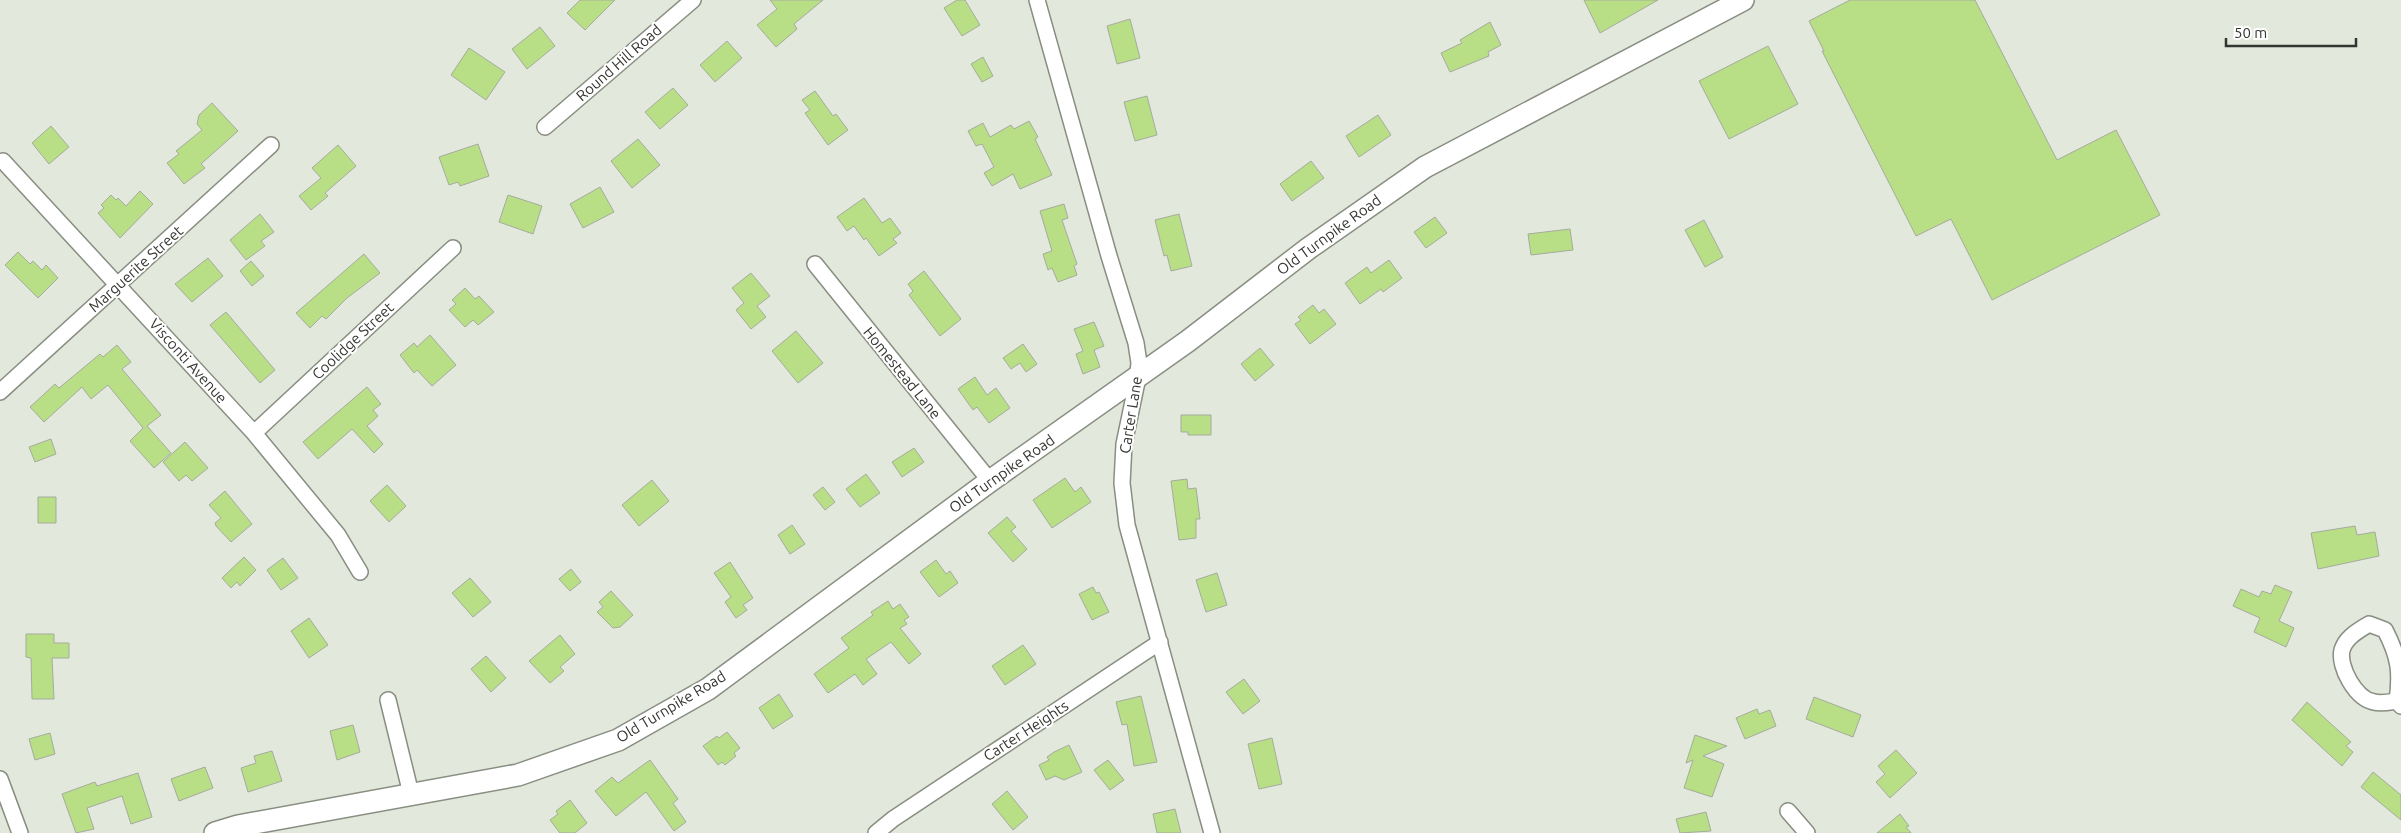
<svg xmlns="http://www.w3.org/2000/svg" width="2401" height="833" viewBox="0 0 2401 833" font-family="Ubuntu,sans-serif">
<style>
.building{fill:#b8de86;stroke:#a5ab9e}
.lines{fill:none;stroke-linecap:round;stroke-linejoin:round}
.street-casing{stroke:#888e81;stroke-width:18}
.secondary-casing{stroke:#888e81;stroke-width:24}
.street{stroke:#fff;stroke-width:15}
.secondary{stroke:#fff;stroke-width:21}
.labels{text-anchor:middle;stroke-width:4;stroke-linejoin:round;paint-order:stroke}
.street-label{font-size:15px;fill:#333530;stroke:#fff}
</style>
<rect width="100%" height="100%" fill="#e2e8db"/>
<path class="building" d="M580 0H615L585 30 567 13Z
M770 0H823L794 24 797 29 776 47 757 25 777 9Z
M957 0H965L980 25 962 36 944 8Z
M1584 0H1658L1600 33Z
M1850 0H1975L2057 160 2116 130 2160 215 1992 300 1951 219 1916 236 1822 51H1824L1809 21Z
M1130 19 1140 58 1117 64 1107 26Z
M1490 22 1501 45 1488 52 1489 56 1450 72 1441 53 1462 43 1460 40Z
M540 27 555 46 527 69 512 49Z
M727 41 742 58 715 82 700 65Z
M1768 46 1798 104 1729 139 1699 81Z
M469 48 505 72 486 100 451 75Z
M983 57 993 76 982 82 971 64Z
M673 88 688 105 660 129 645 112Z
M815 91 833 116 836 114 848 130 828 145 805 113 810 110 802 100Z
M1147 96 1157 135 1135 141 1124 102Z
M212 103 238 131 201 164 205 168 184 184 167 163 179 154 176 151 202 130 197 124 199 115Z
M1378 115 1391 135 1359 157 1346 136Z
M1029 121 1038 137 1035 139 1052 175 1020 189 1013 174 992 186 984 173 994 167 982 144 976 146 968 131 983 123 990 137 1011 125 1014 129Z
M51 126 69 147 49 164 32 143Z
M638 139 660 165 632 188 611 161Z
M478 144 489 176 460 186 458 182 449 185 439 157Z
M338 145 356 166 325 193 328 196 311 210 299 196 321 178 312 168Z
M1311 161 1324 178 1292 201 1280 184Z
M600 187 614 212 583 228 570 204Z
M140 191 153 204 120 238 98 213 104 208 101 205 111 195 116 200 118 198 126 206Z
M508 195 542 206 533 234 499 222Z
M864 198 882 223 890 218 901 233 893 239 897 243 879 256 866 238 864 240 854 226 847 231 837 217Z
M1064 204 1068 218 1062 220 1077 264 1074 266 1077 275 1058 282 1052 268 1048 270 1043 254 1052 251 1040 211Z
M260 214 274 232 261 241 265 246 246 260 230 240Z
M1179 214 1192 266 1171 271 1167 255 1164 256 1155 220Z
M1435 217 1447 233 1426 248 1414 232Z
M1704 220 1723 257 1705 267 1685 230Z
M1570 229 1573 250 1531 255 1528 234Z
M18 252 30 264 33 261 42 270 46 265 58 278 38 298 5 265Z
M364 254 380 273 347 298 326 319 322 316 310 328 296 313Z
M208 258 223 276 192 302 175 284Z
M1389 260 1402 278 1383 292 1381 289 1360 304 1345 283 1367 267 1371 273Z
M251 261 264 276 252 286 240 271Z
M924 271 961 319 940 336 909 295 913 291 908 284Z
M751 273 770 296 757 306 766 317 751 329 736 310 744 303 732 288Z
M465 288 475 299 479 296 494 312 478 325 473 320 465 327 449 310 456 304 452 300Z
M1313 305 1319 313 1324 309 1336 324 1310 344 1295 324 1301 320 1298 317Z
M226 312 275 370 260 383 210 325Z
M1094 322 1104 346 1094 350 1100 367 1083 374 1076 354 1083 351 1074 329Z
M796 331 823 363 798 383 772 351Z
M430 335 456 365 432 386 417 370 414 373 400 355 414 343 417 347Z
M1023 344 1037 364 1026 372 1020 363 1011 369 1003 358Z
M117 345 131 362 122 369 161 415 147 426 171 453 154 468 130 441 143 428 108 385 91 399 82 387 44 422 30 407 55 384 59 388 100 354 103 357Z
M1260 348 1274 365 1255 381 1241 364Z
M975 377 987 395 996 388 1010 408 989 423 977 407 973 410 958 389Z
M367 387 381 404 373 410 378 416 367 426 383 444 374 453 352 429 318 459 303 442Z
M1181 415H1211V435H1188V432H1181Z
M51 439 56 454 35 462 29 447Z
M185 442 208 468 192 481 186 475 179 481 163 462Z
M914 448 924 462 902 477 892 462Z
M866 474 880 493 860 507 846 489Z
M1065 478 1075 492 1081 487 1091 502 1052 528 1033 500Z
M1187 479 1188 489 1196 488 1200 519H1196V538L1179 540 1171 481Z
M652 480 669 501 639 526 622 505Z
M387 485 406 506 389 522 370 501Z
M823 487 835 502 825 510 813 495Z
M225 491 252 524 231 542 216 526 215 523 221 518 209 505Z
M38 497H56V523H38Z
M1007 517 1016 527 1011 531 1027 549 1013 562 988 533Z
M792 525 805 544 790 554 778 535Z
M2355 526 2357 535 2375 532 2379 556 2318 569 2311 533Z
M244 557 256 570 240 586 237 582 231 588 222 578Z
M283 558 298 578 281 590 267 570Z
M936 560 946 574 950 571 958 583 939 597 920 572Z
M730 562 753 598 743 605 747 610 736 618 725 602 731 597 714 573Z
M571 569 581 582 570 591 559 579Z
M1217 573 1227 605 1206 612 1196 580Z
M470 578 491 602 473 617 452 593Z
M2275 585 2292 592 2279 621 2294 628 2286 647 2254 632 2260 618 2233 606 2241 589 2259 597 2262 591 2271 594Z
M1093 587 1096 593 1099 592 1109 612 1092 620 1079 594Z
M611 591 633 615 620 627 613 628 597 612 603 607 599 602Z
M888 601 893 609 900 604 909 617 904 620 907 624 900 628 921 654 909 664 891 642 866 659 877 674 863 685 855 674 828 693 814 674 849 648 841 638 873 615 871 612Z
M309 618 328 645 309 658 291 631Z
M26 634H54V643H69V658H52L54 699H32L31 658 26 657Z
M560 635 575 654 560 667 564 671 550 683 529 661Z
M1023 645 1036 664 1005 685 992 666Z
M486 656 506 678 491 692 471 669Z
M1244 679 1260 701 1243 714 1226 692Z
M779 694 793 716 773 729 759 708Z
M1141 696 1157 762 1134 766 1127 724 1122 725 1116 702Z
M1814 697 1861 715 1853 737 1806 719Z
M2307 702 2351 742 2346 746 2353 752 2342 766 2292 720Z
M1757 709 1759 714 1770 710 1776 726 1745 739 1736 718Z
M353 725 360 752 337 760 330 731Z
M727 732 740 748 734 753 736 756 725 765 722 762 718 765 703 746 717 736 719 738Z
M50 733 55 754 35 760 29 739Z
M1695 735 1727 746 1703 756 1724 764 1712 797 1684 788 1693 760 1686 763Z
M1272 738 1282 784 1259 789 1248 744Z
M1069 745 1082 772 1064 780 1055 776 1046 780 1039 765 1049 760 1047 757 1054 752Z
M1896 750 1917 773 1890 798 1876 782 1885 774 1878 766Z
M272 751 282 781 248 792 241 768 256 763 254 756Z
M650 760 678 799 673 803 686 822 674 831 646 792 616 816 595 791 612 777 618 783Z
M1108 760 1124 780 1110 790 1094 770Z
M205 767 213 788 179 801 171 779Z
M2373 772 2401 795V820L2361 787Z
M138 773 152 817 131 824 122 796 87 808 94 829 76 833 62 794 95 782 97 786Z
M1007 791 1028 817 1013 830 992 804Z
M570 800 587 823 575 833H560L550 820 558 814 556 811Z
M1175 809 1181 833H1157L1153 814Z
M1706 812 1711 831 1680 833 1676 819Z
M1900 814 1909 826 1906 827 1911 833H1877Z"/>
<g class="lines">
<g class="street-casing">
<path id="street" d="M1037 0 1109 256 1136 343 1139 363 1137 382 1124 444 1122 483 1127 525 1212 833
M545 127 693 0
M3 161 254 433 338 535 360 572
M815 264 990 481
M0 392 271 145
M254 433 453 248
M388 700 411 794
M2397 701C2401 672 2399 657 2385 630L2369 624C2358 631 2346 637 2342 650 2338 667 2356 699 2374 702 2381 704 2390 702 2397 701L2401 706
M0 779 20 833
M1788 811 1807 833
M876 833 893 819 1160 642"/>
</g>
<g class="secondary-casing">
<path id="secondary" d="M215 833 238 826 518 775 618 740 708 689 990 481 1188 341 1309 248 1425 167 1743 0"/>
</g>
<use href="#street" class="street"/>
<use href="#secondary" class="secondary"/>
</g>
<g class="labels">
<g class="street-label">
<text transform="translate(619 63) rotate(-41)" y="5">Round Hill Road</text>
<text transform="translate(1329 235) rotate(-36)" y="5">Old Turnpike Road</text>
<text transform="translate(136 269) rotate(-42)" y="5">Marguerite Street</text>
<text transform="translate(353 341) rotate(-43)" y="5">Coolidge Street</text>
<text transform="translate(188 361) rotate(48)" y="5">Visconti Avenue</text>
<text transform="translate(902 373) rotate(51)" y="5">Homestead Lane</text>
<text transform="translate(1131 415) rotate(-81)" y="5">Carter Lane</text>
<text transform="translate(1002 474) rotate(-35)" y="5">Old Turnpike Road</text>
<text transform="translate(671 707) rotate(-31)" y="5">Old Turnpike Road</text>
<text transform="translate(1026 731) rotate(-33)" y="5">Carter Heights</text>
</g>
</g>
<path d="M2226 38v8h130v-8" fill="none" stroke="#333530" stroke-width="2.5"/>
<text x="2234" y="38" font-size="15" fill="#333530" stroke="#ffffff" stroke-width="4" paint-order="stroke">50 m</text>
</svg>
